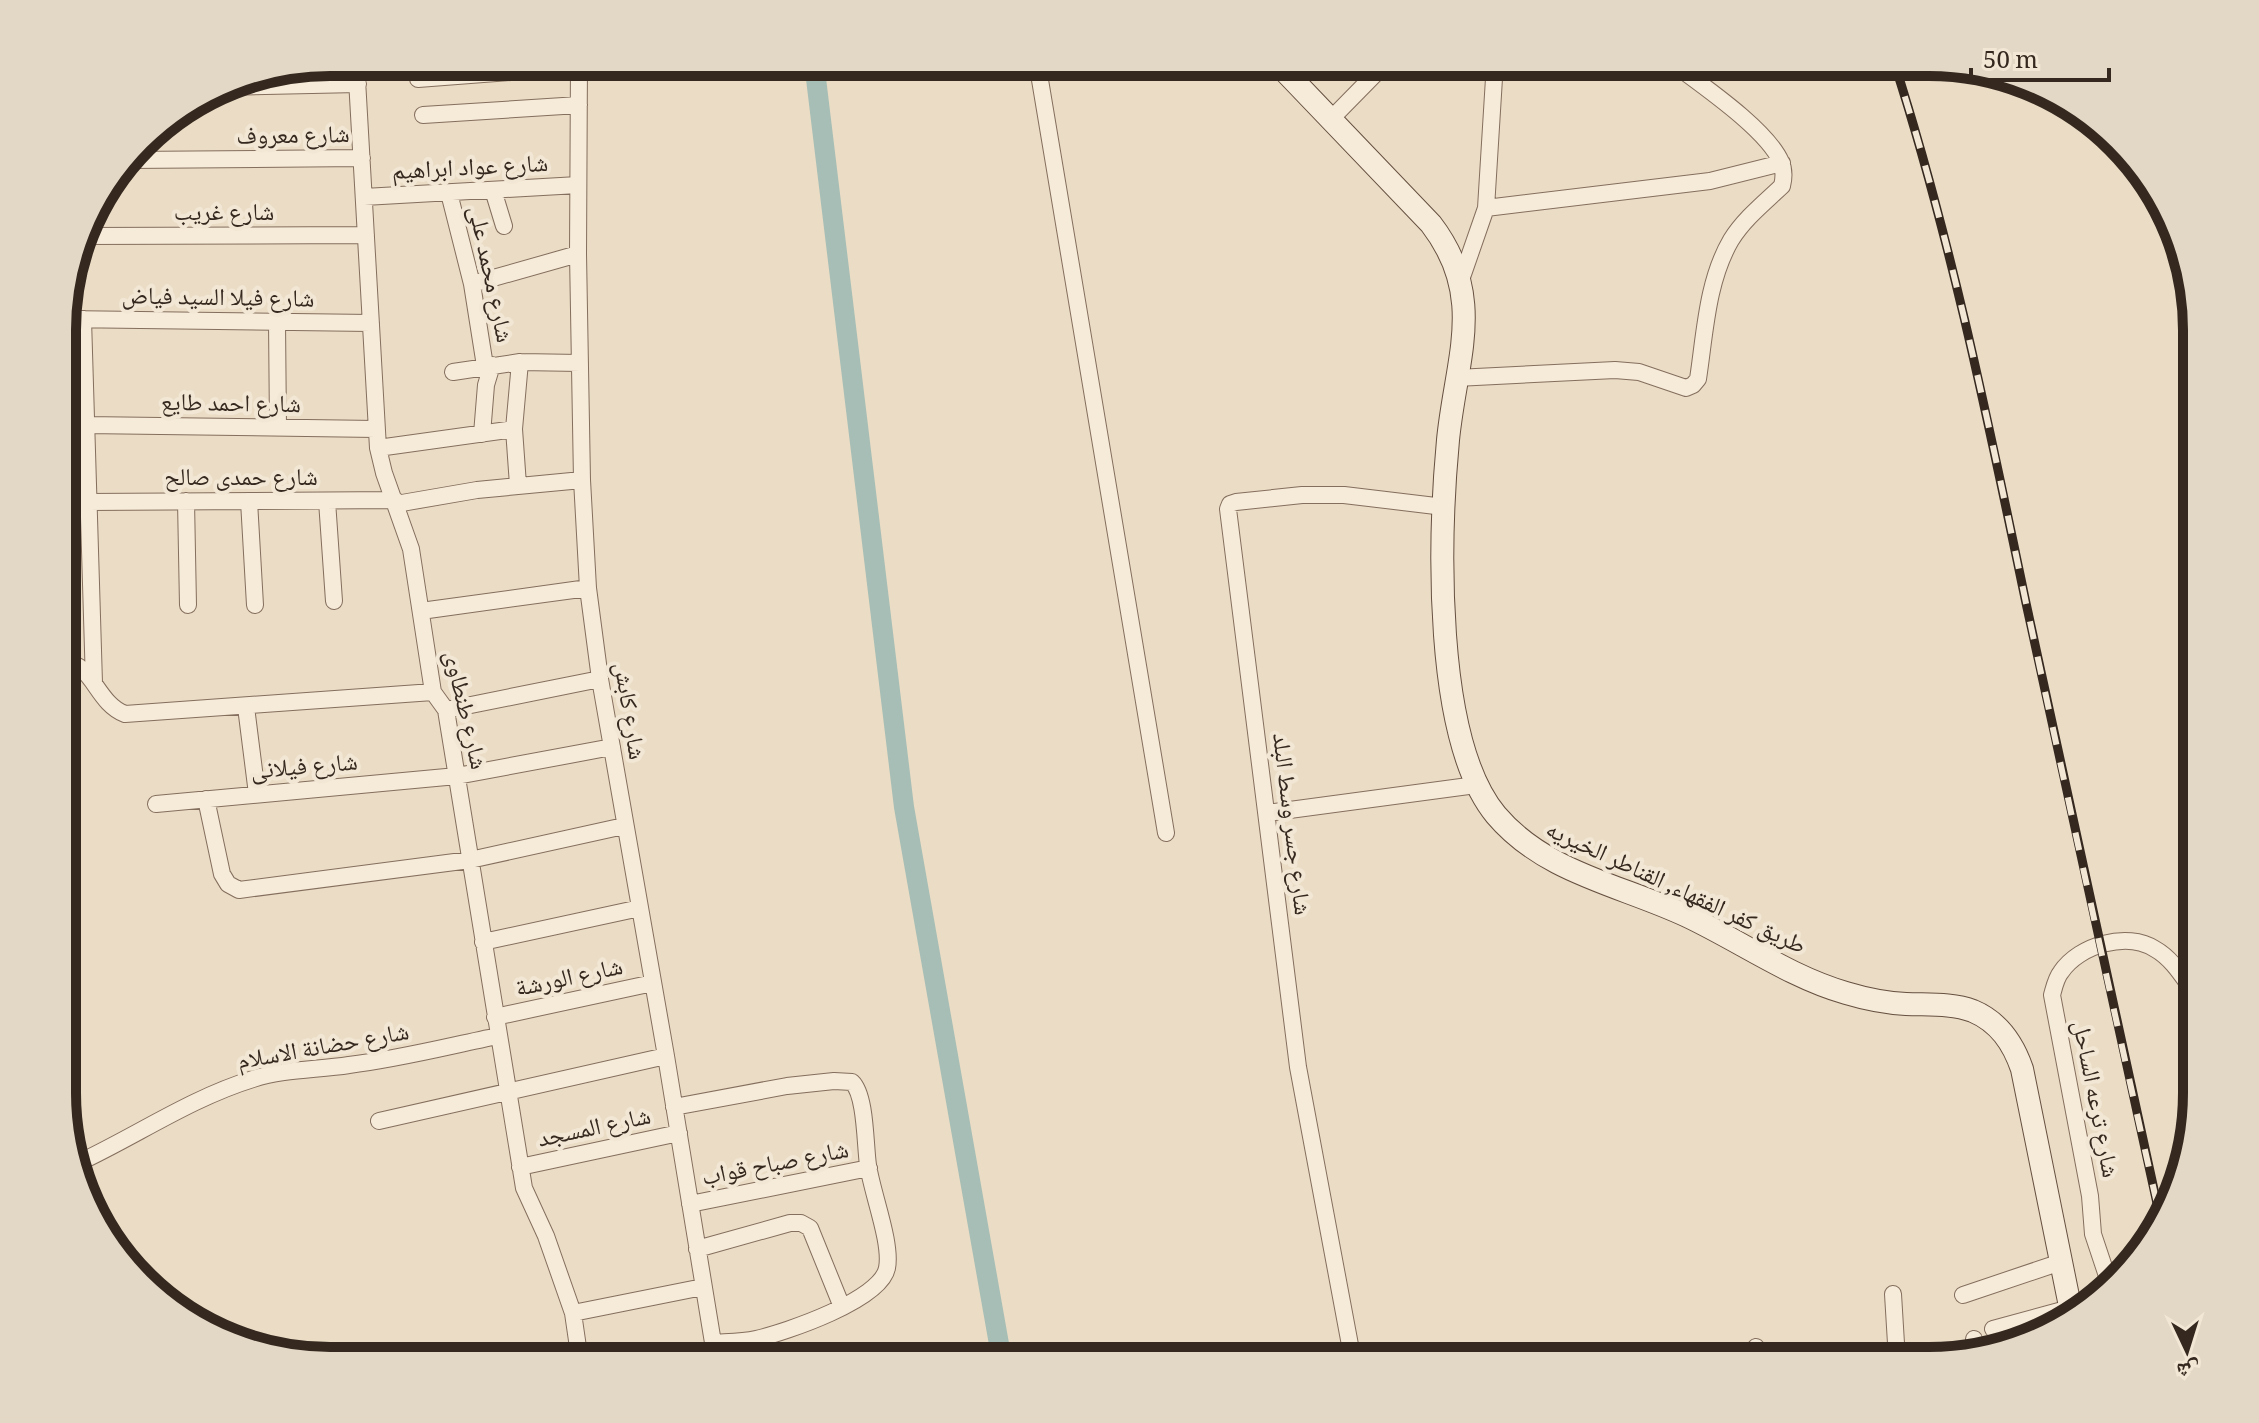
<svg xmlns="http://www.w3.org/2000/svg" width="2259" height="1423" viewBox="0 0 2259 1423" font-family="Georgia,'Noto Naskh Arabic',serif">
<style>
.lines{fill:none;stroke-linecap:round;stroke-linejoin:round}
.canal{stroke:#a6beb5;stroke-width:20}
.street-casing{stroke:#846e5d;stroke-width:18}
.secondary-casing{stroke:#665040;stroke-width:24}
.street{stroke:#f6ead8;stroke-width:16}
.secondary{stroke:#f6ead8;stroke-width:22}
.rail-casing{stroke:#35281f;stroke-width:9}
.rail{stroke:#f2e7d4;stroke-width:6;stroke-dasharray:18;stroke-linecap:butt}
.labels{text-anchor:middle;stroke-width:8;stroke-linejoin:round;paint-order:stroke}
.street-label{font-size:24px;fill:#35281f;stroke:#f2e7d4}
.rim{fill:none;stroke:#35281f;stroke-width:10}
</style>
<rect width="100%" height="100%" fill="#eadcc5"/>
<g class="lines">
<path class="canal" d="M814 62 904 807 1002 1361"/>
<g class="street-casing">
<path id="street" d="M356 62 378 448 384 473 411 549 433 692 446 710 524 1188 546 1236 573 1313 580 1361
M579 62 578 254 582 480 588 588 600 679 666 1056 716 1361
M1037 62 1166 833
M418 79 511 72 516 67 517 62
M220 87 358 84
M423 115 579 105
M1331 119 1387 62
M129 160 362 158
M493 190 504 226
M449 193 472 284 485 366
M364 197 578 185
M1486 208 1710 181 1782 163
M82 236 366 235
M1461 280 1486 208 1495 62
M472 284 578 254
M64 319 371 323
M83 319 94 683
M277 322 278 428
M453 372 520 362 580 363
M1456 378 1615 370 1639 372 1686 388 1693 385 1698 379C1705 333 1707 281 1731 240 1744 219 1764 203 1782 186 1784 178 1784 169 1781 162 1767 129 1700 84 1671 62
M85 425 376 429
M482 434 486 385 492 365
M378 448 514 429
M518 485 514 429 520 362
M186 501 188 605
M249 501 255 605
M327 501 334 601
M87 502 395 500
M396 504 477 490 582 480
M421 611 588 588
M2190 627 2196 625
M64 662C93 663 96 703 125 714L433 692
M246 707 257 794
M446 710 600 679
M206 799 222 874 228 884 239 890 470 860 624 826
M156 804 457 776 612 747
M1267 813 1476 785
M483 942 640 908
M495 1017 653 983
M674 1107 787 1086 834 1081 852 1082C866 1095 865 1145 868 1165 872 1193 892 1243 887 1268 881 1300 786 1332 756 1339 743 1342 727 1342 713 1343
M379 1121 666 1056
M78 1163C136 1136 191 1098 253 1079 284 1069 317 1070 349 1065 399 1059 449 1046 498 1036
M520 1167 679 1133
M690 1204 869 1168
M697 1249 790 1223H801L810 1228 842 1307
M2109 1282 2093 1234 2090 1196 2052 995C2054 988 2056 978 2061 972 2079 945 2127 931 2155 949 2173 959 2184 979 2196 995
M1893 1294 1897 1360
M1963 1295 2061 1262
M573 1313 703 1287
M1993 1329 2070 1308
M1974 1339 1976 1352
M1756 1347 1758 1361
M895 1361 913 1351
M1353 1361 1298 1067 1228 509 1230 504 1236 502 1302 495H1344L1444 507"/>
</g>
<g class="secondary-casing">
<path id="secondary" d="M1276 62 1431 224C1487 297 1456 358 1448 440 1439 536 1433 739 1496 815 1545 873 1621 885 1687 916 1740 941 1790 977 1846 993 1866 999 1886 1003 1906 1004 1928 1005 1952 1003 1973 1011 1999 1022 2013 1043 2022 1069L2072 1316"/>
</g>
<use href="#street" class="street"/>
<use href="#secondary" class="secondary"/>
<g class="rail-casing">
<path id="rail" d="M1894 62C1951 239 1988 421 2026 603 2070 808 2114 1013 2160 1217"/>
</g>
<use href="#rail" class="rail"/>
</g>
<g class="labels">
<g class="street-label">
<text transform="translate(293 135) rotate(-1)" y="8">شارع معروف</text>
<text transform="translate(470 167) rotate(-3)" y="8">شارع عواد ابراهيم</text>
<text x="224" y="220">شارع غريب</text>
<text transform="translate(491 274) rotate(78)" y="8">شارع محمد على</text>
<text transform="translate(218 297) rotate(1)" y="8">شارع فيلا السيد فياض</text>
<text transform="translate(231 403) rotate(1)" y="8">شارع احمد طايع</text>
<text x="241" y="485">شارع حمدى صالح</text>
<text transform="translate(466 710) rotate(77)" y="8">شارع طنطاوى</text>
<text transform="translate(630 711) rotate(81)" y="8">شارع كابش</text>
<text transform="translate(304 766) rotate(-5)" y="8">شارع فيلانى</text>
<text transform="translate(1292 824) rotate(83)" y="8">شارع جسر وسط البلد</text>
<text transform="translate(1676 887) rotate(25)" y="8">طريق كفر الفقهاء, القناطر الخيريه</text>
<text transform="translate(569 977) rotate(-12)" y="8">شارع الورشة</text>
<text transform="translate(323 1046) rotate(-10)" y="8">شارع حضانة الاسلام</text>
<text transform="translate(2096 1099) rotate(79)" y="8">شارع ترعه الساحل</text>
<text transform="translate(594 1127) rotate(-12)" y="8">شارع المسجد</text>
<text transform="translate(775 1163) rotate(-11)" y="8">شارع صباح قواب</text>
</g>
</g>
<path d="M0 0H2259V1423H0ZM330 76H1929A254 254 0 0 1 2183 330V1093A254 254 0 0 1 1929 1347H330A254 254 0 0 1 76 1093V330A254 254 0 0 1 330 76Z" fill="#e3d8c6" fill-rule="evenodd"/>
<path class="rim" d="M330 76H1929A254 254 0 0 1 2183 330V1093A254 254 0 0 1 1929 1347H330A254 254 0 0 1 76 1093V330A254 254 0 0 1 330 76Z"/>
<g transform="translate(2187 1351) rotate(176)" stroke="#f2e7d4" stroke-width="6" paint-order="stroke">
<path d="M0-6L14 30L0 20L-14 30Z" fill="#35281f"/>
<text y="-12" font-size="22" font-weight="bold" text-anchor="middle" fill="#35281f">ش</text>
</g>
<path d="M1971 68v12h138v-12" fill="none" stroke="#35281f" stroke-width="4"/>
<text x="1983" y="68" font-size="24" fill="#35281f" stroke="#f2e7d4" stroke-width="6" paint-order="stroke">50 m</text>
</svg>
